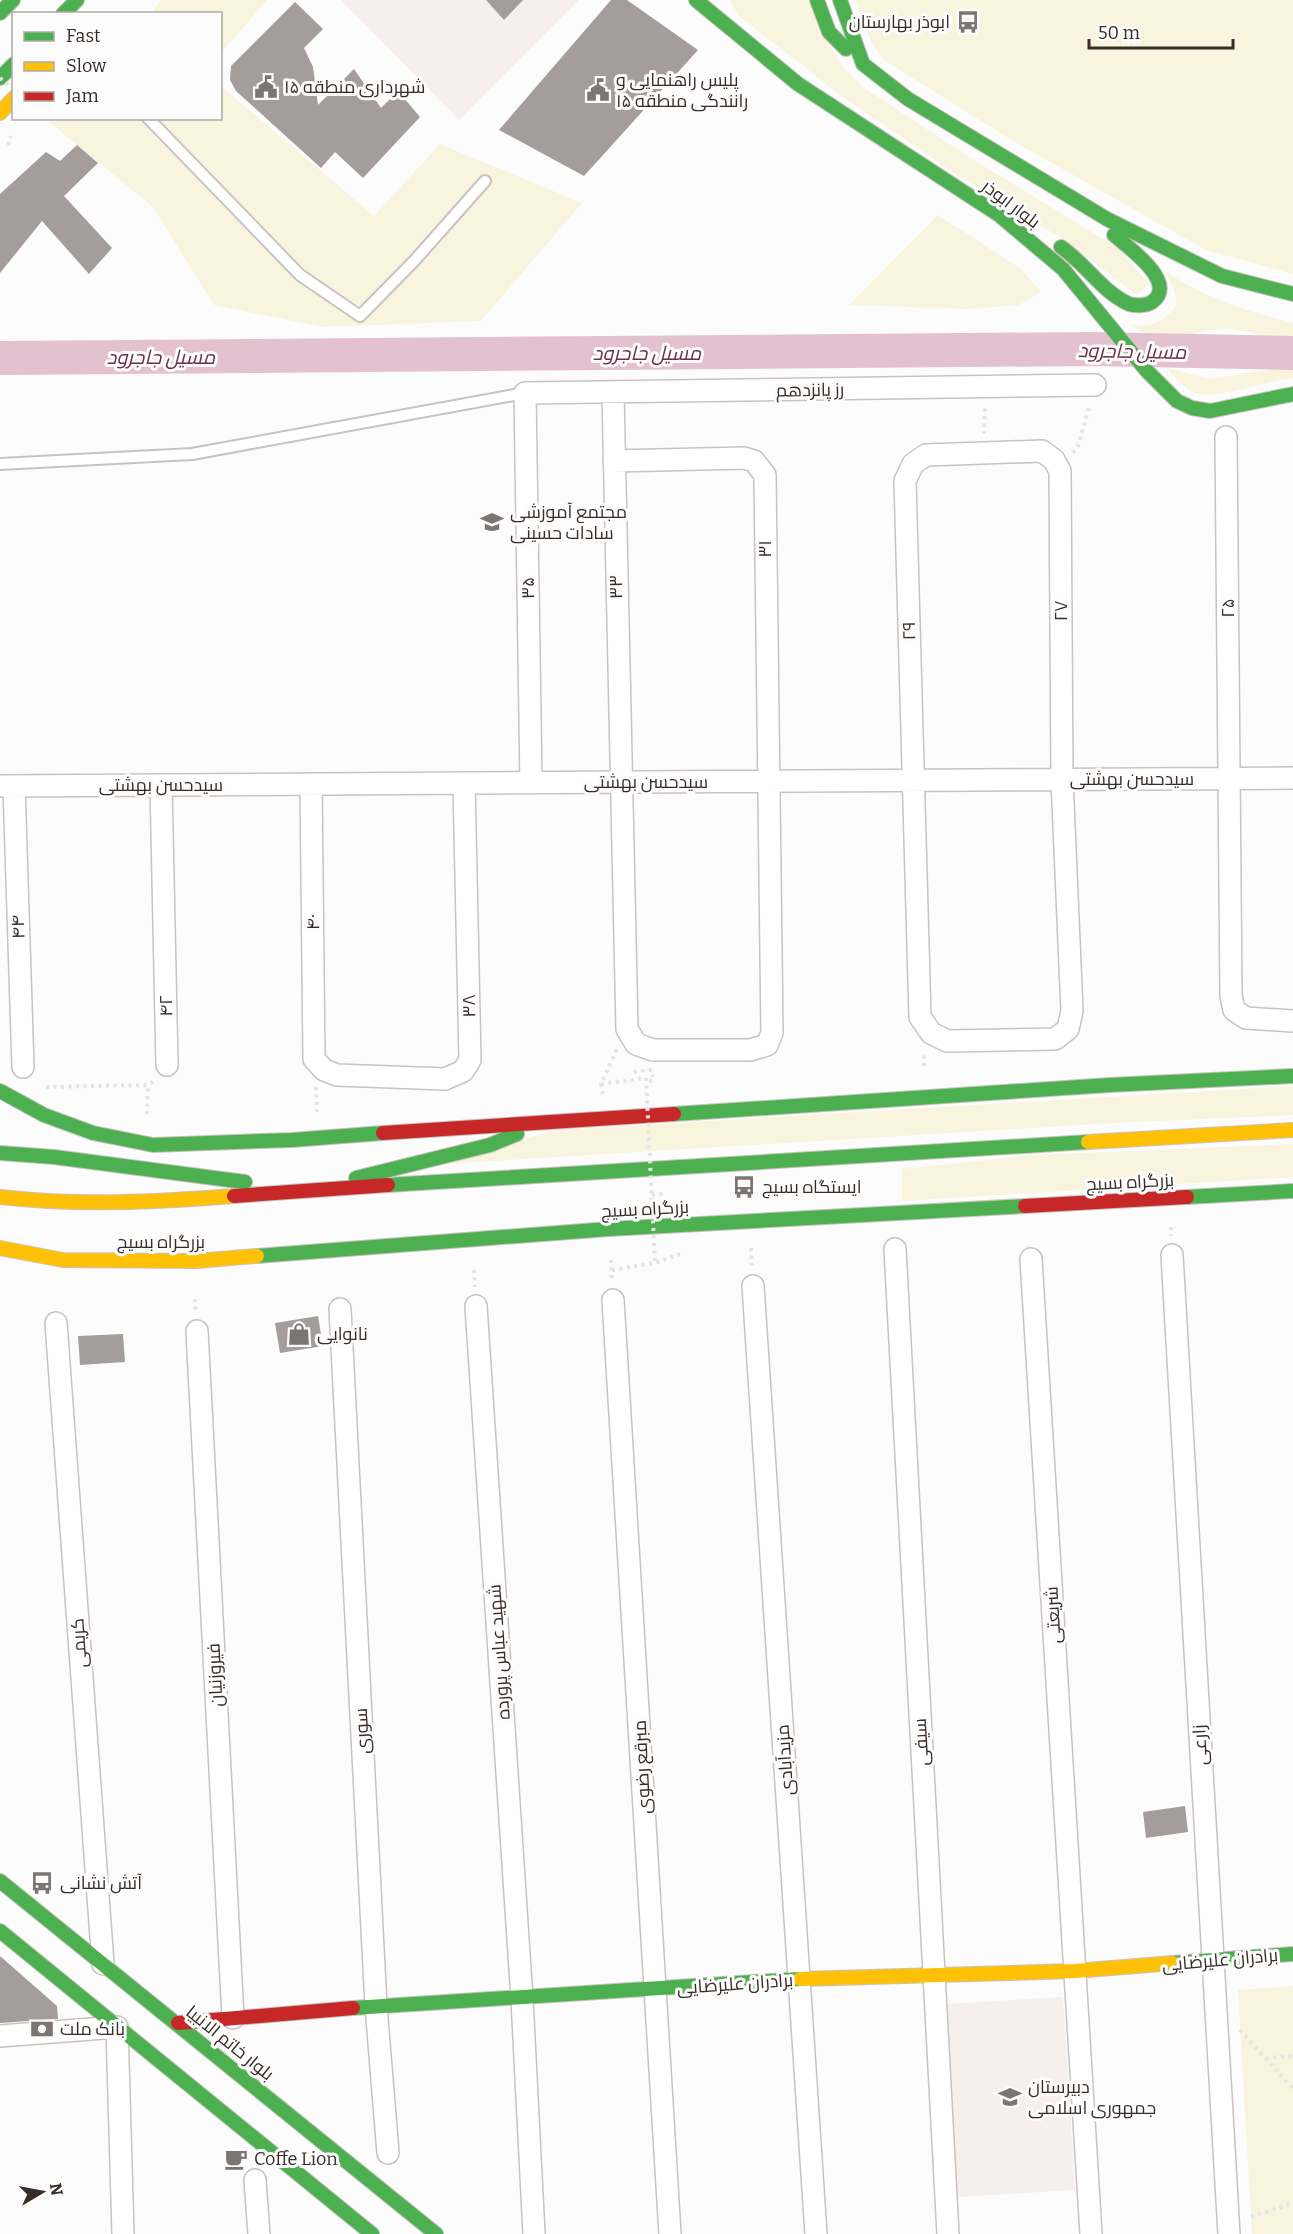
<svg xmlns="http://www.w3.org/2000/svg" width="1293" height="2234" viewBox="0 0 1293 2234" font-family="Bitter,Cairo,serif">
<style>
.built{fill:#f7efeb}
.green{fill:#f8f4dd}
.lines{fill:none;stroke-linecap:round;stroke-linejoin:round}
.river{stroke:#e4c1ce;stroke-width:34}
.building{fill:#a59c9c}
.lane-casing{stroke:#c8c3c0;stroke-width:14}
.street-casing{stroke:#c8c3c0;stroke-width:24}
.fast-casing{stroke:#c8c3c0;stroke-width:16}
.slow-casing{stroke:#c8c3c0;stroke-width:16}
.jam-casing{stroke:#c8c3c0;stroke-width:16}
.path{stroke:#e3e3e3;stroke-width:4;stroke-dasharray:3 4.5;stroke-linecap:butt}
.lane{stroke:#fff;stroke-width:10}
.street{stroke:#fff;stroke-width:21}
.fast{stroke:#4caf50;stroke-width:14}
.slow{stroke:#ffc107;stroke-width:14}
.jam{stroke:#c62828;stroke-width:14}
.path-bridge{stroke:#e3e3e3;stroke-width:4;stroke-dasharray:3 4.5;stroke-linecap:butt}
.labels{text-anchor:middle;stroke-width:6;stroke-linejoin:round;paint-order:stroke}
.poi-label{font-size:18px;fill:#372c27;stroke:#fcfcfc;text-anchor:start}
.street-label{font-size:18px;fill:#372c27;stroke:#fcfcfc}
.water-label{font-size:20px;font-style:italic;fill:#6b2f4a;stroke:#fcfcfc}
</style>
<rect width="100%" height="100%" fill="#fcfcfc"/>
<path class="built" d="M341 0H579L459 120Z
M1063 1997 1075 2190 958 2197 946 2004Z"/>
<path class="green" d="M161 0H267L221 53 220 14 152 13Z
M730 0H809L827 41 844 68 864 88 969 157 1119 249 1149 284 1137 295 1066 241 960 177 840 95 738 15Z
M856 0H1293V274L1206 250 1013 141 884 60 872 44Z
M221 86 374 216 440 144 582 203 481 321 324 327 214 305 153 207 49 122 70 118H220Z
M938 215 1021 269 1041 292 1019 305 967 309 849 305Z
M1165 271C1209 300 1243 310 1293 323V344C1269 340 1244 327 1219 329 1180 333 1167 350 1129 324 1151 329 1163 322 1177 305L1174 290Z
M1165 367 1209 379 1274 369H1293V378C1267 381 1221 398 1198 394 1186 391 1173 376 1165 367Z
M1293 1086V1115L1112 1123 427 1165 557 1130Z
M1293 1144V1177L902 1201V1169L1034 1155Z
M1293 1986V2234H1252L1238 1990Z"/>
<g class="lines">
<path class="river" d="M0 358 1092 349 1293 353"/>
</g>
<path class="building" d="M486 0H523L504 20Z
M611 0H627L698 50 584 176 499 130Z
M295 2 323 29 304 48 313 67 318 105 354 69 381 108 398 91 420 117 363 178 335 152 321 168 236 91 230 80 231 66Z
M77 145 98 163 64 196 112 248 89 274 42 221 0 273V194L46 152 60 161Z
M318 1316 323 1346 280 1353 275 1323Z
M123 1334 125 1362 80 1365 78 1336Z
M1185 1806 1188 1832 1146 1838 1143 1812Z
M0 1956 57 2006 58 2019 0 2023Z"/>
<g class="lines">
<g class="lane-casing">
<path id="lane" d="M148 118 300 275 360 316 415 260 485 181
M0 464 192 454 525 393"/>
</g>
<g class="street-casing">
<path id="street" d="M613 393 627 1029 636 1044 653 1050H750L767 1045 772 1033 765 475 754 461 744 458 614 461
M1226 437 1231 996 1234 1010 1246 1018 1293 1021
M1042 451 1054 460 1060 471 1062 779 1072 1011 1068 1029 1055 1039 947 1041 931 1033 920 1017 905 481 913 464 926 455Z
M531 783 525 393 1095 385
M311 784 314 1059 324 1070 337 1075 445 1079 463 1071 470 1060 464 783
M161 785 167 1065
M0 786 1293 778
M14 786 23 1067
M895 1249 948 2234
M1172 1255 1229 2234
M1031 1259 1091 2234
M753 1286 816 2234
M613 1300 670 2234
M476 1306 522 1999 534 2234
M340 1309 376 2006 388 2153
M56 1323 103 1964
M197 1331 233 2018
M0 2036 117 2027 123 2234
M255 2180 259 2234"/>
</g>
<g class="fast-casing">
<path id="fast" d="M696 0 798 84 999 215 1063 269 1146 370 1177 401 1192 408 1210 411 1293 394
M817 0 829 32 846 49
M840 0 863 64 908 99 1107 219 1222 276 1293 294
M0 13 13 0
M63 14 77 0
M0 78 14 64
M1061 247C1085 263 1102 292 1129 304 1136 306 1146 306 1152 302 1179 283 1128 247 1114 235
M0 1091 44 1115 93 1133 153 1145 292 1140 383 1133
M674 1114 1110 1085 1293 1076
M0 1153 54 1157 245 1182
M356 1178 490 1145 517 1134
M388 1185 1088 1142
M1187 1197 1293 1191
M257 1256 609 1229 1025 1206
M0 1881 436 2234
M0 1931 372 2234
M1173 1963 1293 1954
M353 2008 800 1979"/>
</g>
<g class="slow-casing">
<path id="slow" d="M0 113 14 98
M1088 1142 1293 1130
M0 1197C79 1206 155 1202 234 1196
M0 1248 63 1260 196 1261 257 1256
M800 1979 1075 1971 1173 1963"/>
</g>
<g class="jam-casing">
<path id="jam" d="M383 1133 674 1114
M234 1196 388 1185
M1025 1206 1187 1197
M178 2023 353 2008"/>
</g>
<path class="path" d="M8 145 11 136
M984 434 985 406
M1073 453 1078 446 1090 404
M924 1066V1051
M634 1072 652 1070 653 1081H646
M601 1084 646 1078
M46 1087 148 1085 156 1080
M316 1087 317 1112
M603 1094 601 1084 617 1049
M147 1114 148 1085
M652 1195 663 1194
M1171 1227V1236
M751 1248 752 1267
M611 1260 612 1282
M474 1270 475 1287
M612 1270 655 1263 680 1254
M195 1299 196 1313
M1240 2030 1293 2089
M1266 2058 1293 2056
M1251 2217 1293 2203"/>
<use href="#lane" class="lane"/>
<use href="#street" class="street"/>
<use href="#fast" class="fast"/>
<use href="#slow" class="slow"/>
<use href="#jam" class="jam"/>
<path class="path-bridge" d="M0 78 14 90
M646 1078 655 1263"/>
</g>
<defs>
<g id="bus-bare" transform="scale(1.8)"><path d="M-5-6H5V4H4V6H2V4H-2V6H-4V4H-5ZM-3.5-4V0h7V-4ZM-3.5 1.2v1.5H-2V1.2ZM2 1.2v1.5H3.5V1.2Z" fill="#7c7572" stroke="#fcfcfc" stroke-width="2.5" paint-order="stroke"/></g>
<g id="civic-bare" transform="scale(1.8)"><path d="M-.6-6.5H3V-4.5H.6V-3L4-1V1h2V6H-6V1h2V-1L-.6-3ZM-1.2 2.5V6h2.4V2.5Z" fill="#7c7572" stroke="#fcfcfc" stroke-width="2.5" paint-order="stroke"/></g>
<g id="school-bare" transform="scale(1.8)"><path d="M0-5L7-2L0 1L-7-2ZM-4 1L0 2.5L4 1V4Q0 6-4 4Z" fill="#7c7572" stroke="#fcfcfc" stroke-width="2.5" paint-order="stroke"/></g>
<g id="shop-bare" transform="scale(1.8)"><path d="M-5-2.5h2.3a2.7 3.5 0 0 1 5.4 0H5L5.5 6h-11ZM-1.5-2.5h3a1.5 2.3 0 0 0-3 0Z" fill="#7c7572" stroke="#fcfcfc" stroke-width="2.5" paint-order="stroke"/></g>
<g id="bank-bare" transform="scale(1.8)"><path d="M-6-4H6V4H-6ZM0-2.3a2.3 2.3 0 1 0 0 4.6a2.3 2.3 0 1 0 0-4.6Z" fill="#7c7572" stroke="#fcfcfc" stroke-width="2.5" paint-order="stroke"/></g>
<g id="cafe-bare" transform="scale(1.8)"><path d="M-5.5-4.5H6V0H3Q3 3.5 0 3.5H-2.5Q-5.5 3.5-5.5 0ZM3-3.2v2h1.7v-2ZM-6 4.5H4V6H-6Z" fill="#7c7572" stroke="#fcfcfc" stroke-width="2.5" paint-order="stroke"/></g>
</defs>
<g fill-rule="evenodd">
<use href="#bus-bare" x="968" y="22"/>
<use href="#civic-bare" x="266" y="87"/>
<use href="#civic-bare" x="598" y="90"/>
<use href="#school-bare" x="492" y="522"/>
<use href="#bus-bare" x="744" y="1187"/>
<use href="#shop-bare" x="299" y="1334"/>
<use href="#bus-bare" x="42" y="1883"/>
<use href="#bank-bare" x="42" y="2029"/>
<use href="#school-bare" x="1010" y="2097"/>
<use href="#cafe-bare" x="236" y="2159"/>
</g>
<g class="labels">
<g class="poi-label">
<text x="950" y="28" text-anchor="end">ابوذر بهارستان</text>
<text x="616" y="86">پلیس راهنمایی و<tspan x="616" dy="21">رانندگی منطقه ۱۵</tspan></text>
<text x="284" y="93">شهرداری منطقه ۱۵</text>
<text x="510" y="518">مجتمع آموزشی<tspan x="510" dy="21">سادات حسینی</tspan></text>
<text x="762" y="1193">ایستگاه بسیج</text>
<text x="317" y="1340">نانوایی</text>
<text x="60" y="1889">آتش نشانی</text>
<text x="60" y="2035">بانک ملت</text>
<text x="1028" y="2093">دبیرستان<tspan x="1028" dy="21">جمهوری اسلامی</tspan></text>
<text x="254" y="2165">Coffe Lion</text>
</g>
<g class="street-label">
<text transform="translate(1011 204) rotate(37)" y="6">بلوار ابوذر</text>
<text transform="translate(810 390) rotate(-1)" y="6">رز پانزدهم</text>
<text transform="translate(765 549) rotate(-90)" y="6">۳۱</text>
<text transform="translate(616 587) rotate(-91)" y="6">۳۳</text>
<text transform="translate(528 588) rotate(-91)" y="6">۳۵</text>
<text transform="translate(1228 608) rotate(-90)" y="6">۲۵</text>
<text transform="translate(1061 611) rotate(-90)" y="6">۲۷</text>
<text transform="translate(909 631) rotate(-91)" y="6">۲۹</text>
<text x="1132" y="785">سیدحسن بهشتی</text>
<text x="646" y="788">سیدحسن بهشتی</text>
<text x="161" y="791">سیدحسن بهشتی</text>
<text transform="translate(313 922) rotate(-91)" y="6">۴۰</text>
<text transform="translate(18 927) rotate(-92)" y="6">۴۴</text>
<text transform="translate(166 1006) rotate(-91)" y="6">۴۲</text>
<text transform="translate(469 1006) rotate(-91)" y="6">۳۸</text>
<text transform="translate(1130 1182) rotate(-3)" y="6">بزرگراه بسیج</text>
<text transform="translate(645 1209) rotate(-3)" y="6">بزرگراه بسیج</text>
<text x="161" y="1248">بزرگراه بسیج</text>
<text transform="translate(1053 1615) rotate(-93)" y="6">شریعتی</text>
<text transform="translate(79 1643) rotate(-94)" y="6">کریمی</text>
<text transform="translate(499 1652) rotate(-94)" y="6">شهید عباس پرورده</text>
<text transform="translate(215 1675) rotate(-93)" y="6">فیروزنیان</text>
<text transform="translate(362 1731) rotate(-93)" y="6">سوری</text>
<text transform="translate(921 1742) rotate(-93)" y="6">سیفی</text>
<text transform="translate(1200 1745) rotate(-93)" y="6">زارعی</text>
<text transform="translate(785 1760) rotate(-94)" y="6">مزیدآبادی</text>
<text transform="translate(642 1767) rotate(-93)" y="6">مبرقع رضوی</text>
<text transform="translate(1220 1960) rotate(-5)" y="6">برادران علیرضایی</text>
<text transform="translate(735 1984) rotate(-4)" y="6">برادران علیرضایی</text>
<text transform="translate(230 2043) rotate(39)" y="6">بلوار خاتم الانبیا</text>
</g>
<g class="water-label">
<text transform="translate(1132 351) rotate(1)" y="7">مسیل جاجرود</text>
<text x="647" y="360">مسیل جاجرود</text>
<text x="161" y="364">مسیل جاجرود</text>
</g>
</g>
<rect x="12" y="12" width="210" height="108" fill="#fcfcfc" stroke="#ada9a7" stroke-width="1.5"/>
<rect x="24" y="32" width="30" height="9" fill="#4caf50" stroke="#ada9a7" stroke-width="1.5"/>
<text x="66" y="42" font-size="18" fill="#372c27">Fast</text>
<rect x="24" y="62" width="30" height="9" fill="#ffc107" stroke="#ada9a7" stroke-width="1.5"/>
<text x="66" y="72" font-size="18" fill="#372c27">Slow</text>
<rect x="24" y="92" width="30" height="9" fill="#c62828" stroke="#ada9a7" stroke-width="1.5"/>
<text x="66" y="102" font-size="18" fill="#372c27">Jam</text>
<g transform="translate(42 2192) rotate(80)" stroke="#fcfcfc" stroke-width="4.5" paint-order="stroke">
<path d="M0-4.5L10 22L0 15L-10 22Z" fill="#372c27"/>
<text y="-9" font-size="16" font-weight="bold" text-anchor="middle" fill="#372c27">N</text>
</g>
<path d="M1089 39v9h144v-9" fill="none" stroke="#372c27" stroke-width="3"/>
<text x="1098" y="39" font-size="18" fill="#372c27" stroke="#fcfcfc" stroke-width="4.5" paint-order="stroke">50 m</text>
</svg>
